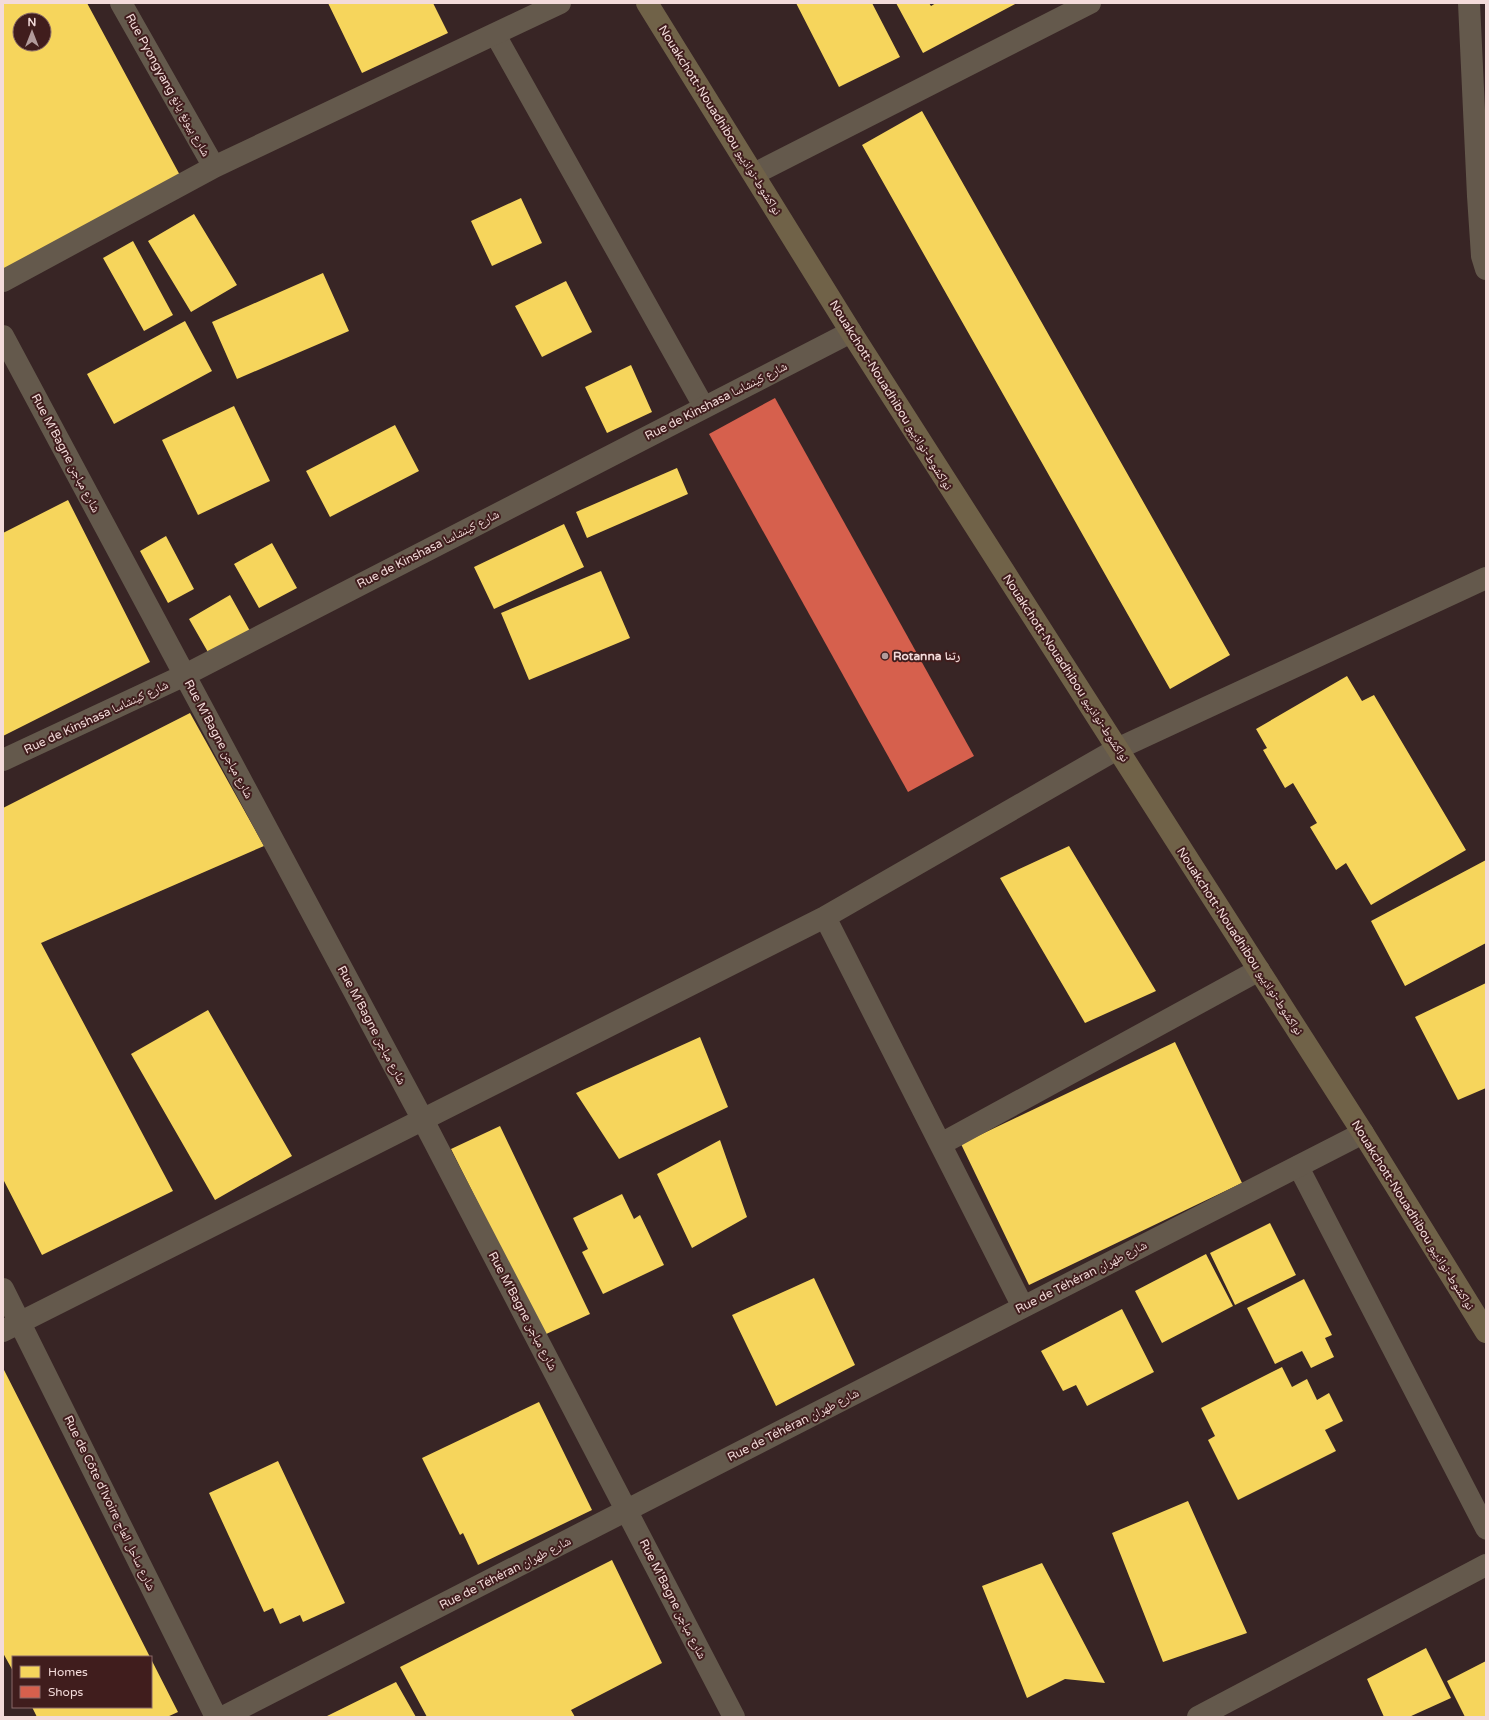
<svg xmlns="http://www.w3.org/2000/svg" width="1489" height="1720" viewBox="0 0 1489 1720" font-family="'Varela Round','Noto Naskh Arabic',sans-serif">
<style>
.homes{fill:#f6d55c;fill-rule:evenodd}
.shops{fill:#d6604d}
.lines{fill:none;stroke-linecap:round;stroke-linejoin:round}
.service{stroke:#64594c;stroke-width:21}
.minor{stroke:#64594c;stroke-width:22}
.trunk{stroke:#706248;stroke-width:22}
.poi-dot{fill:#b29b9b;stroke:#401d1d;stroke-width:1.5}
.labels{text-anchor:middle;stroke-width:4;stroke-linejoin:round;paint-order:stroke}
.street-label{font-size:12px;fill:#f3dbda;stroke:#401d1d}
.poi-label{font-size:12px;font-weight:bold;fill:#f3dbda;stroke:#401d1d;text-anchor:start}
</style>
<rect width="100%" height="100%" fill="#382525"/>
<path class="homes" d="M3 3H87L182 179 3 272ZM20 20H44V44H20Z
M328 3H433L448 33 362 73Z
M796 3H872L900 57 839 87Z
M896 3H929L931 6 936 3H1017L923 53Z
M922 111 1230 655 1170 689 862 145Z
M521 198 542 243 492 266 471 221Z
M194 214 237 285 191 312 148 241Z
M133 241 173 315 144 331 103 258Z
M323 273 349 331 237 379 212 322Z
M566 281 592 332 542 357 515 306Z
M185 321 212 371 114 424 87 374Z
M631 365 652 412 607 433 585 387Z
M234 406 270 481 198 515 162 440Z
M395 425 419 471 330 517 306 471Z
M677 468 688 494 587 538 576 512Z
M68 500 150 662 3 736V533Z
M564 524 584 567 494 609 474 567Z
M166 536 194 589 168 603 140 551Z
M272 543 297 588 259 608 234 564Z
M601 571 630 638 529 680 501 613Z
M230 595 250 631 209 654 189 619Z
M1347 676 1362 701 1374 695 1466 850 1371 905 1346 863 1336 870 1310 827 1317 823 1293 783 1285 788 1263 750 1267 748 1256 729Z
M190 713 264 846 41 943 173 1191 42 1255 3 1179V808Z
M1069 846 1156 991 1085 1023 1000 878Z
M1486 860V943L1405 986 1371 921Z
M1486 983V1088L1458 1100 1415 1017Z
M208 1010 292 1156 215 1200 131 1054Z
M700 1037 728 1107 619 1159 576 1093Z
M1175 1042 1242 1183 1029 1285 961 1144Z
M500 1126 590 1314 544 1335 451 1149Z
M720 1140 747 1217 692 1248 657 1174Z
M622 1194 634 1219 640 1215 664 1265 603 1294 582 1252 588 1249 573 1218Z
M1270 1223 1296 1275 1235 1305 1210 1253Z
M1206 1254 1233 1306 1162 1343 1135 1291Z
M814 1278 855 1365 776 1406 732 1315Z
M1304 1279 1332 1335 1325 1338 1334 1357 1311 1368 1302 1351 1275 1364 1247 1308Z
M1122 1309 1154 1372 1087 1406 1076 1385 1063 1391 1041 1351Z
M1282 1367 1292 1387 1307 1379 1317 1400 1329 1393 1343 1421 1325 1430 1336 1451 1238 1500 1208 1440 1215 1436 1201 1408Z
M3 1368 150 1657H13V1671L3 1653Z
M539 1402 592 1510 478 1565 463 1533 460 1535 422 1458Z
M278 1461 345 1603 303 1622 300 1615 280 1624 273 1608 264 1612 209 1493Z
M1188 1501 1247 1633 1163 1662 1112 1533Z
M612 1560 662 1663 571 1710 575 1717H427L400 1667Z
M1042 1563 1105 1683 1065 1679 1027 1698 982 1586Z
M1426 1648 1451 1698 1409 1717H1384L1367 1679Z
M151 1659 178 1712 167 1717H37L32 1707H151Z
M1486 1661V1717H1465L1447 1681Z
M396 1682 416 1717H325Z"/>
<path class="shops" d="M775 398 974 756 908 792 709 434Z"/>
<g class="lines">
<path class="service" d="M495 34 704 407
M1298 1166 1486 1529"/>
<path class="minor" d="M121 3 214 167
M1469 3 1478 196 1482 256 1486 269
M754 174 1090 3
M3 281 214 167 560 3
M3 336 423 1120 734 1717
M3 760 185 675 851 332
M825 917 1023 1307
M941 1144 1259 970
M3 1289 216 1717
M3 1331 825 917 1117 749 1486 578
M223 1717 1363 1133
M1198 1717 1486 1565"/>
<path class="trunk" d="M647 3 851 332 1363 1133 1486 1332"/>
</g>
<circle class="poi-dot" cx="885" cy="656" r="4"/>
<g class="labels">
<g class="street-label">
<text transform="translate(168 85) rotate(61)" y="4">Rue Pyongyang شارع بيونغ يانغ</text>
<text transform="translate(720 120) rotate(58)" y="4">Nouakchott-Nouadhibou نواكشوط-نواذيبو</text>
<text transform="translate(891 395) rotate(58)" y="4">Nouakchott-Nouadhibou نواكشوط-نواذيبو</text>
<text transform="translate(716 401) rotate(-27)" y="4">Rue de Kinshasa شارع كينشاسا</text>
<text transform="translate(66 453) rotate(62)" y="4">Rue M'Bagne شارع مباجن</text>
<text transform="translate(428 549) rotate(-27)" y="4">Rue de Kinshasa شارع كينشاسا</text>
<text transform="translate(1066 668) rotate(57)" y="4">Nouakchott-Nouadhibou نواكشوط-نواذيبو</text>
<text transform="translate(96 717) rotate(-25)" y="4">Rue de Kinshasa شارع كينشاسا</text>
<text transform="translate(219 739) rotate(62)" y="4">Rue M'Bagne شارع مباجن</text>
<text transform="translate(1240 941) rotate(57)" y="4">Nouakchott-Nouadhibou نواكشوط-نواذيبو</text>
<text transform="translate(372 1025) rotate(62)" y="4">Rue M'Bagne شارع مباجن</text>
<text transform="translate(1413 1215) rotate(58)" y="4">Nouakchott-Nouadhibou نواكشوط-نواذيبو</text>
<text transform="translate(1081 1277) rotate(-27)" y="4">Rue de Téhéran شارع طهران</text>
<text transform="translate(523 1311) rotate(62)" y="4">Rue M'Bagne شارع مباجن</text>
<text transform="translate(793 1425) rotate(-27)" y="4">Rue de Téhéran شارع طهران</text>
<text transform="translate(110 1503) rotate(64)" y="4">Rue de Côte d'Ivoire شارع ساحل العاج</text>
<text transform="translate(505 1573) rotate(-27)" y="4">Rue de Téhéran شارع طهران</text>
<text transform="translate(673 1599) rotate(63)" y="4">Rue M'Bagne شارع مباجن</text>
</g>
<g class="poi-label">
<text x="893" y="660">Rotanna رتنا</text>
</g>
</g>
<rect width="1489" height="1720" fill="none" stroke="#f3dbda" stroke-width="8"/>
<rect x="12" y="1656" width="140" height="52" fill="#401d1d" stroke="#886969"/>
<rect x="20" y="1666" width="20" height="12" fill="#f6d55c" stroke="#886969"/>
<text x="48" y="1676" font-size="12" fill="#f3dbda">Homes</text>
<rect x="20" y="1686" width="20" height="12" fill="#d6604d" stroke="#886969"/>
<text x="48" y="1696" font-size="12" fill="#f3dbda">Shops</text>
<g transform="translate(32 32)"><circle r="19" fill="#401d1d" stroke="#886969"/>
<path d="M0-3L7 15L0 10L-7 15Z" fill="#b29b9b"/>
<text y="-6" font-size="11" font-weight="bold" text-anchor="middle" fill="#f3dbda">N</text>
</g>
</svg>
